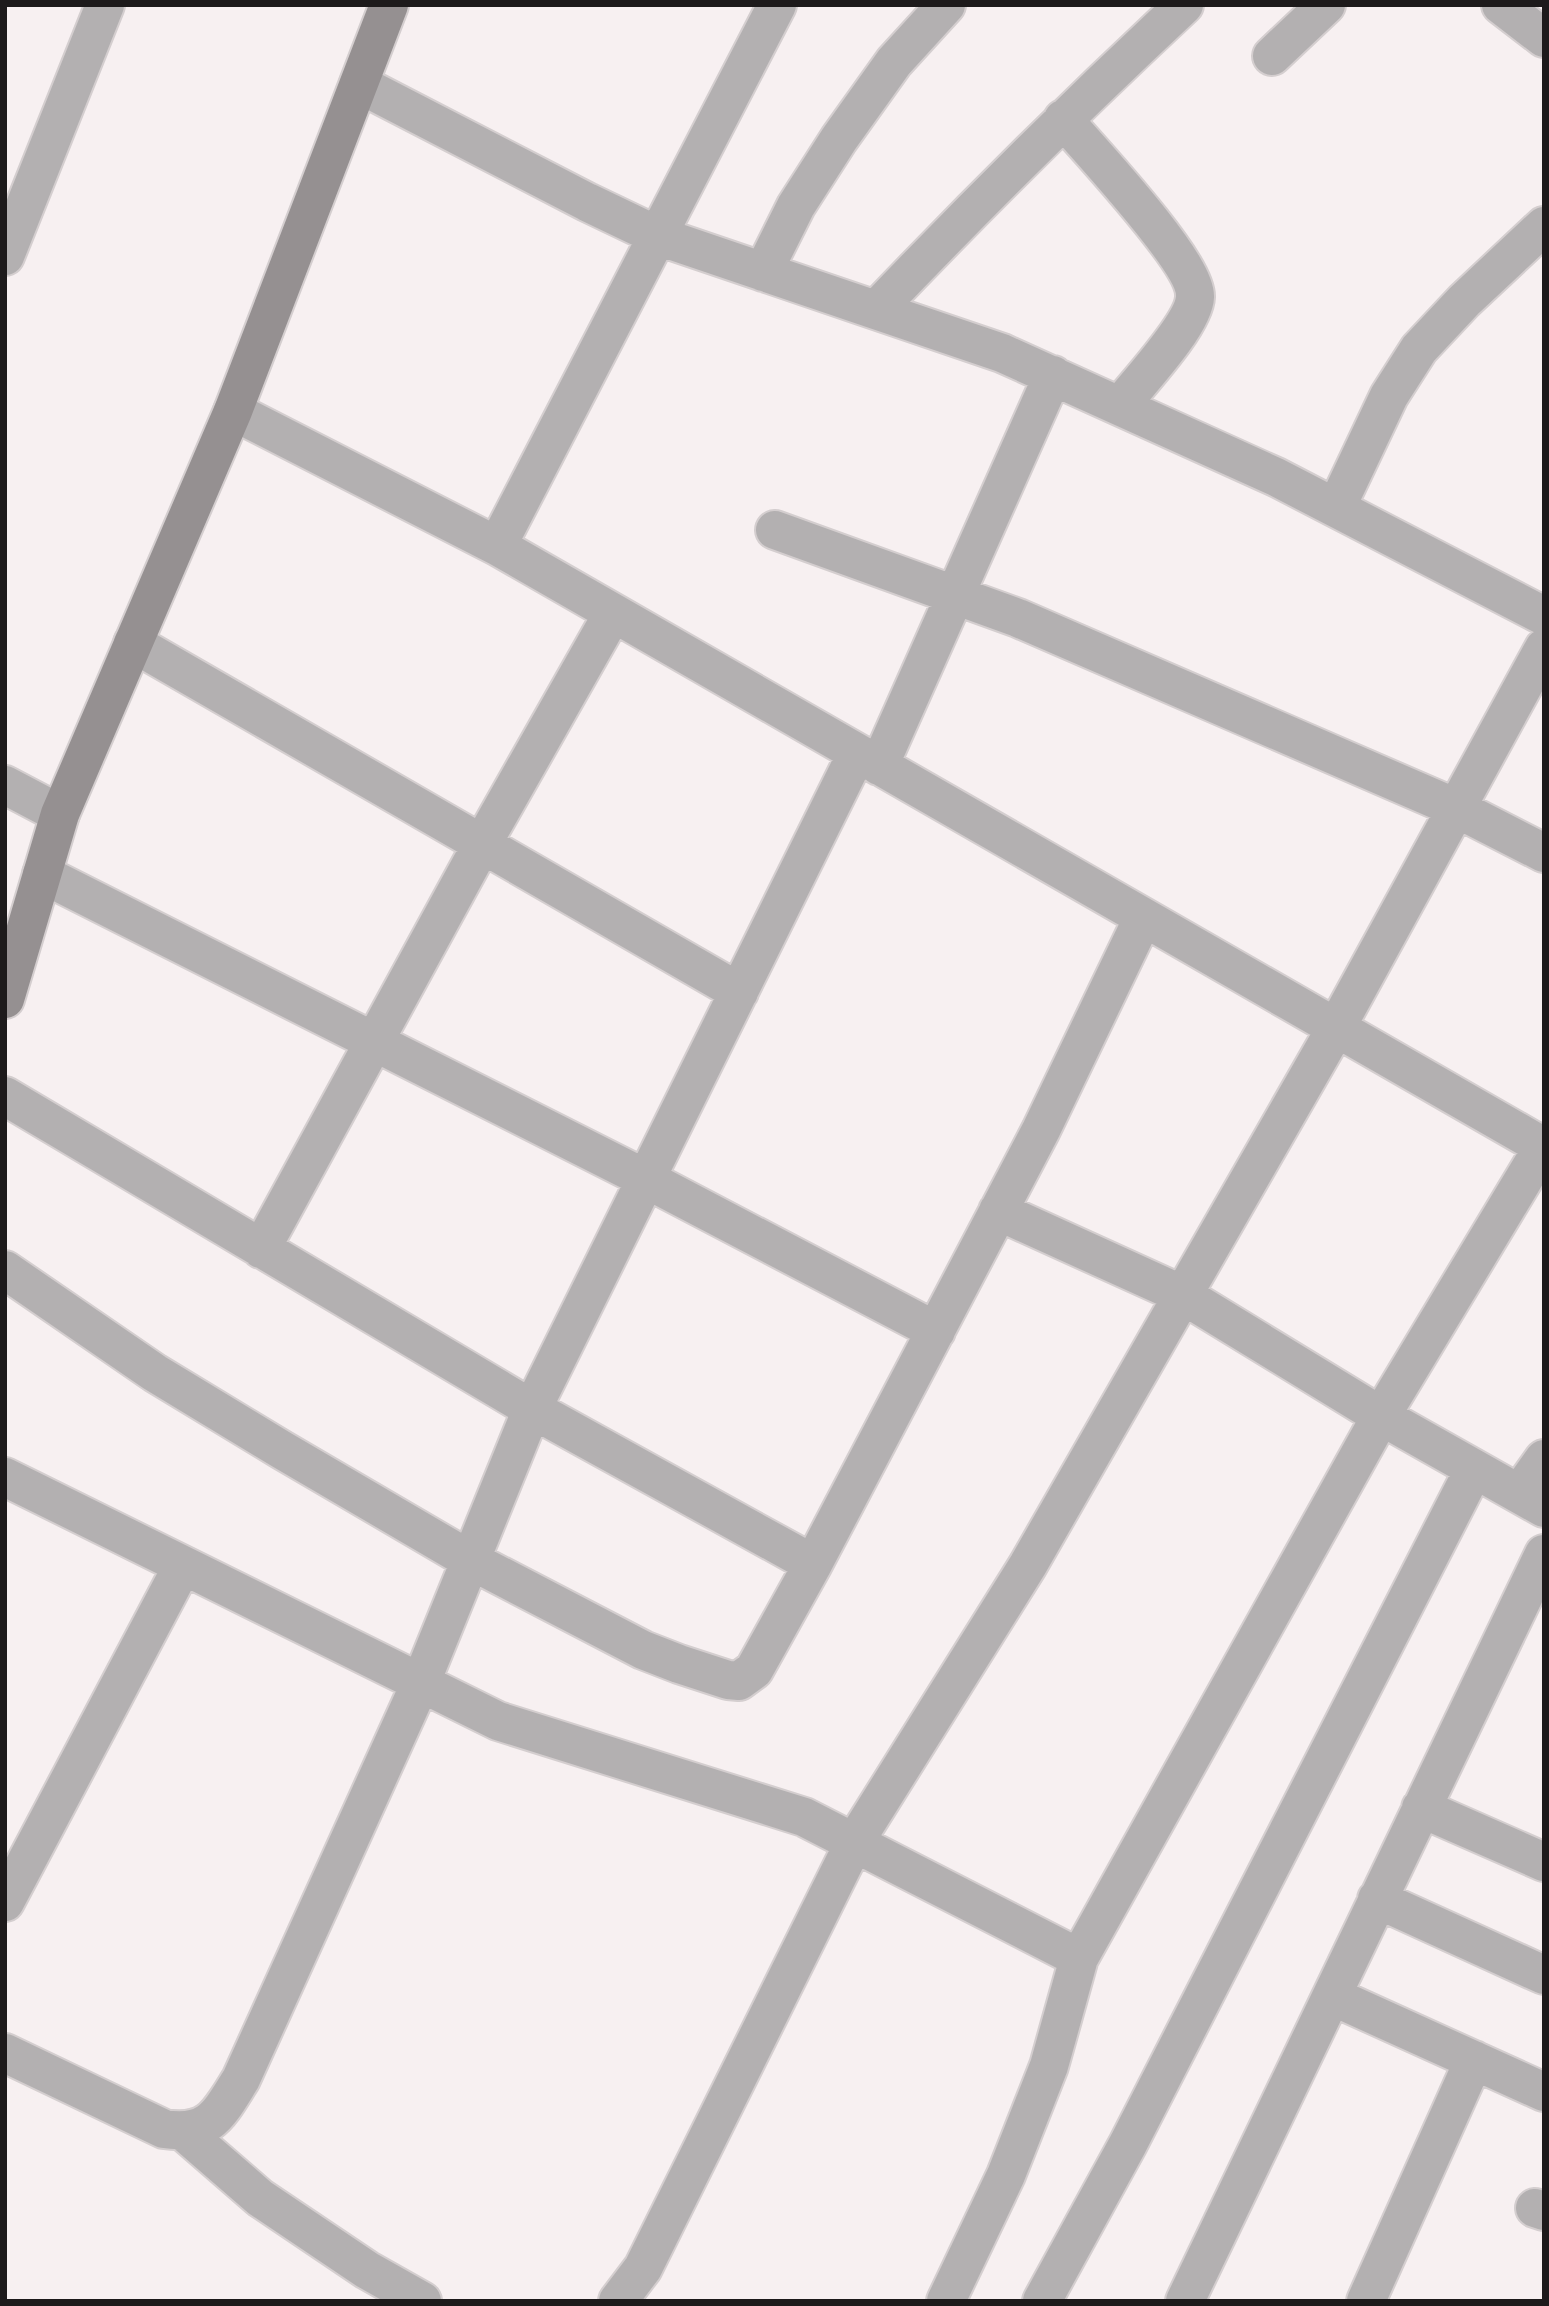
<svg xmlns="http://www.w3.org/2000/svg" width="1549" height="2306" viewBox="0 0 1549 2306" font-family="'Exo 2',sans-serif">
<style>
.lines{fill:none;stroke-linecap:round;stroke-linejoin:round}
.street-casing{stroke:#d4cecf;stroke-width:42}
.secondary-casing{stroke:#d4cecf;stroke-width:42}
.street{stroke:#b3b0b1;stroke-width:38}
.secondary{stroke:#959091;stroke-width:38}
</style>
<rect width="100%" height="100%" fill="#f7f0f1"/>
<g class="lines">
<g class="street-casing">
<path id="street" d="M1501 5 1544 38
M1272 56 1326 5
M359 84 587 202 658 236 1002 353 1276 477 1544 616
M1063 119C1089 149 1197 264 1195 297 1194 324 1138 383 1120 406
M5 256 105 5
M763 272 796 206 839 139 894 62 946 5
M876 310C976 205 1078 104 1184 5
M233 411 497 546 1544 1147
M1336 508 1389 396 1419 349 1464 301 1544 226
M775 530 1018 618 1456 808 1544 853
M497 546 777 5
M133 643 739 992
M857 753 532 1409 813 1564 1041 1130 1143 918
M879 766 1053 375
M5 785 60 814
M42 874 646 1179 936 1331
M5 1096 532 1409 421 1682 241 2079C219 2114 210 2136 164 2129L5 2053
M998 1211 1183 1295 1381 1416 1544 1508
M261 1249 482 844 613 613
M5 1270 155 1373 282 1450 470 1560 643 1650 679 1664 728 1680 739 1681 754 1670 813 1564
M5 1477 498 1721 804 1817 1079 1958 1381 1416 1543 1147
M1519 1494 1544 1459
M1421 1808 1544 1862
M1377 1899 1544 1975
M5 1902 183 1565
M1332 1996 1544 2092
M184 2132 260 2198 367 2270 422 2301
M1535 2208 1544 2211
M618 2301 643 2268 854 1843 1028 1565 1336 1028 1544 648
M946 2301 1006 2175 1049 2066 1079 1958
M1042 2301 1128 2144 1474 1469
M1185 2301 1544 1554
M1366 2301 1474 2060"/>
</g>
<g class="secondary-casing">
<path id="secondary" d="M5 999 60 814 233 411 389 5"/>
</g>
<use href="#street" class="street"/>
<use href="#secondary" class="secondary"/>
</g>
<rect width="1549" height="2306" fill="none" stroke="#1d1a1b" stroke-width="14"/>
</svg>
